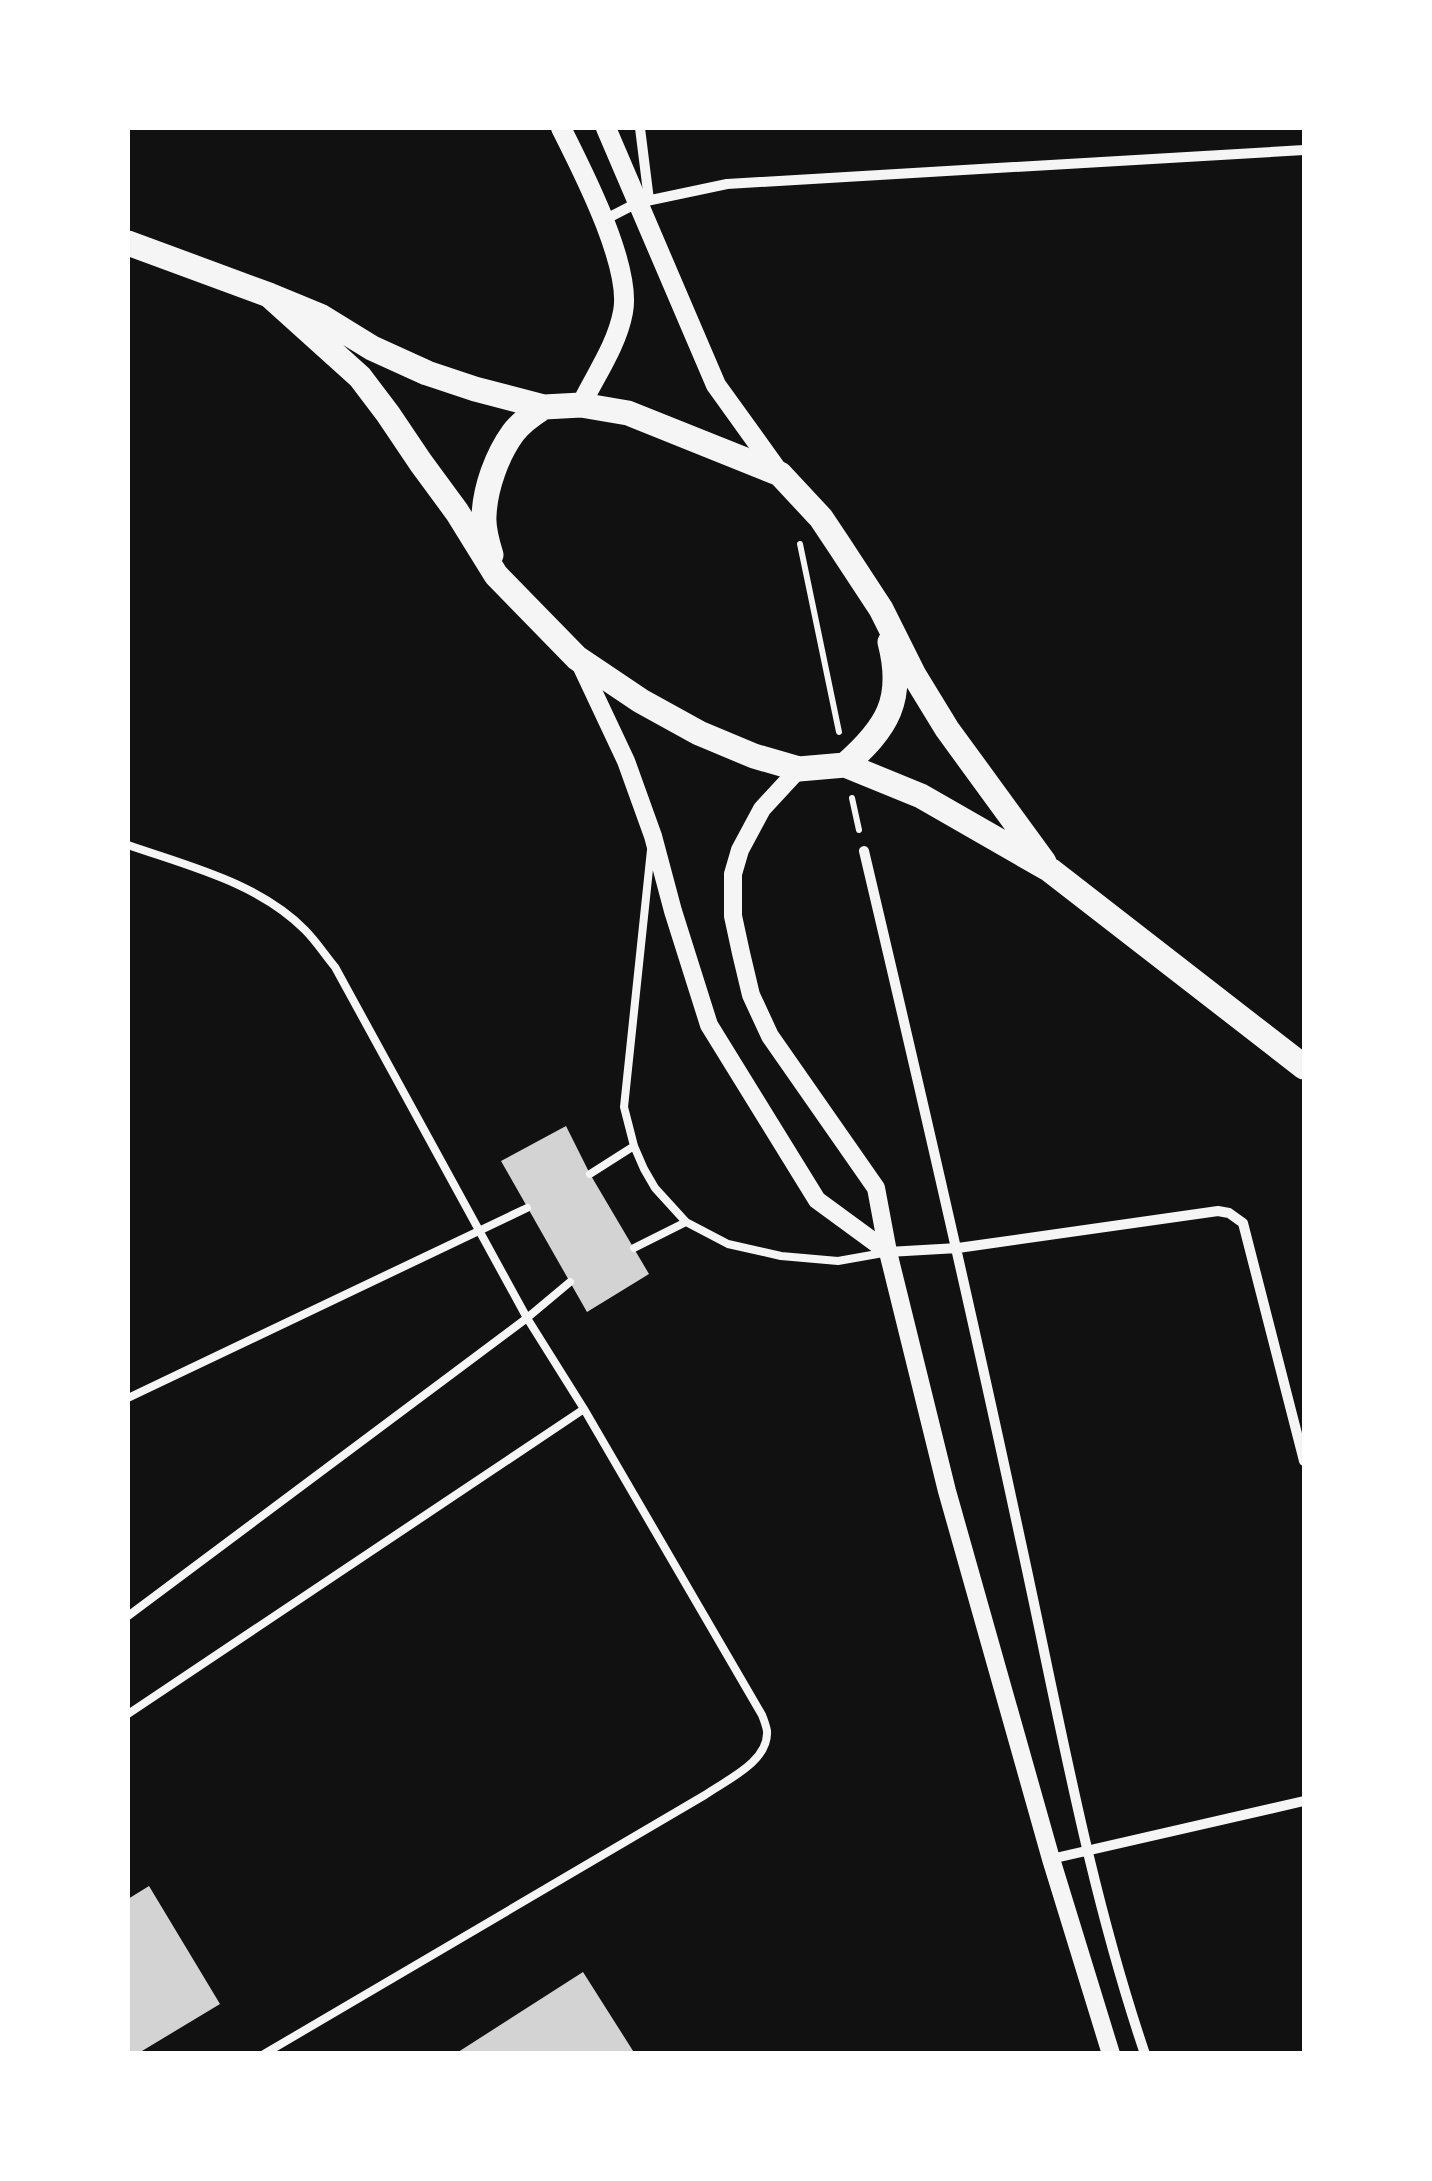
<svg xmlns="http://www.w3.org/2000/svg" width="1432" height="2181" viewBox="0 0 1432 2181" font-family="'Archivo Narrow',sans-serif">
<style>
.building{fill:#d3d3d3}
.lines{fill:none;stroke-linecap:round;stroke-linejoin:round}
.path{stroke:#f5f5f5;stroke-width:6}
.service{stroke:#f5f5f5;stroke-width:8}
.minor{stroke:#f5f5f5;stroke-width:10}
.tertiary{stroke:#f5f5f5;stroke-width:18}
.secondary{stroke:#f5f5f5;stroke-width:20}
.primary{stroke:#f5f5f5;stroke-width:25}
</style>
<rect width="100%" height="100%" fill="#111"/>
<path class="building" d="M566 1126 590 1174 649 1274 587 1312 501 1161Z
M149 1886 220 2004 137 2054H128V1899Z
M583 1972 635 2054H455Z"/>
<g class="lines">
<path class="path" d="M800 544 839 732
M852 798 859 830"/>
<path class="service" d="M128 845C188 866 259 883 305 930 316 941 325 955 335 967L527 1318 584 1409 762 1715C764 1720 766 1725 767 1731 769 1762 726 1780 705 1795L264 2054
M651 850 624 1107 634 1146 644 1169 655 1188 686 1222 728 1244 781 1256 838 1261 883 1253
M590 1174 634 1146
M634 1248 686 1222
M128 1398 527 1208
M128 1616 527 1318 570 1282
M128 1714 584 1409"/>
<path class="minor" d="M640 128 649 200
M604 220 637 203 727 184 1304 150
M864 851C918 1080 971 1309 1020 1538 1058 1711 1088 1886 1145 2054
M888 1252 958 1248 1218 1211 1229 1213 1243 1223 1304 1461
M1051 1859 1304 1801"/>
<path class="tertiary" d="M578 659 626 761 653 836 673 911 709 1025 817 1200 888 1252
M799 769 762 809 740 850 733 874V916L741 953 751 995 770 1036 876 1188 888 1252 947 1491 1051 1859 1111 2054"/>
<path class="secondary" d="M561 128C582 170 632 266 623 312 617 345 595 376 581 405
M606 128 716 385 780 474"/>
<path class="primary" d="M128 243 269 295 320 316 372 348 427 373 475 389 544 407 581 405 628 413 780 474 821 518 839 545 881 609 914 675 947 729 1044 862
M269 295 360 377 388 414 421 463 457 512 496 575 577 658 641 701 699 733 754 756 799 769 845 765 921 796 1050 870 1304 1067
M491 555C487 542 483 529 484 516 485 488 497 455 513 433 521 422 533 414 544 407
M845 765C887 728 905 700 890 642"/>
</g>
<rect width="1432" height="2181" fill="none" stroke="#ffffff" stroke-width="260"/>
</svg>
